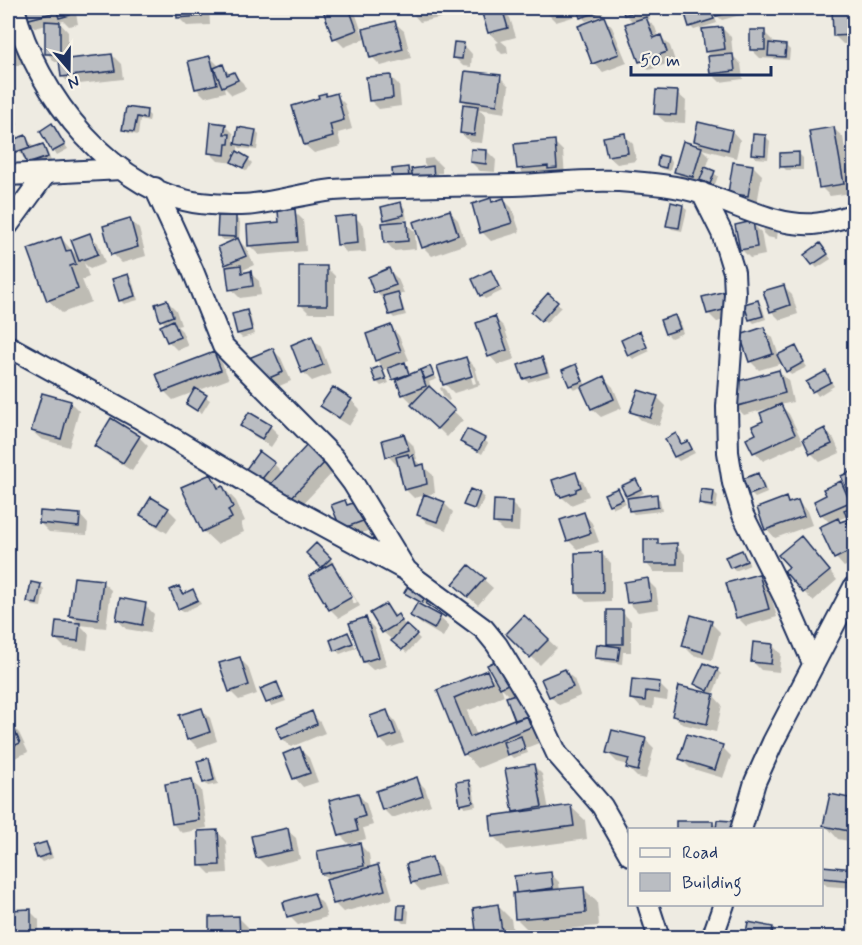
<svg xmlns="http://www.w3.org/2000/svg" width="862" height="945" viewBox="0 0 862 945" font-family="Mynerve,sans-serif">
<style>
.shadow{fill:#0003;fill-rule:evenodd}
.building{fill:#babdc2;stroke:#1b2f5e;stroke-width:1.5}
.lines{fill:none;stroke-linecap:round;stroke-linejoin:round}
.minor-casing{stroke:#1b2f5e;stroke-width:24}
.minor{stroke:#f7f3e8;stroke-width:20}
</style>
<rect width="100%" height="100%" fill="#eeebe2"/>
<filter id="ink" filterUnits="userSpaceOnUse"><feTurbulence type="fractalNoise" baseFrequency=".0167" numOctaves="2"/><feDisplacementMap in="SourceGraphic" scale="12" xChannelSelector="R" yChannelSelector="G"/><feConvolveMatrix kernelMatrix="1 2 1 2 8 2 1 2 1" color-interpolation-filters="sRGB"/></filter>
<g filter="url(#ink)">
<path class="shadow" d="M23 8H75L78 24 69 26 64 21 59 22 68 32V61L112 55 121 64 123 79 71 85 62 76 60 62H55L47 53V25L35 28 26 19Z
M178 8H209L210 25 187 26 178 17Z
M344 8H349L356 15 364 38 395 23 404 31 411 58 381 66 372 57 367 38 344 47 335 38 326 14Z
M410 8H453L454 15 420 22 412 13Z
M491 8 494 11 502 9 510 18 516 37 501 41 507 46 508 53 502 54 498 50 496 43 499 42 489 33Z
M545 8H573L576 16 556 22 547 13Z
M579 8H601L604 15 602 16 612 27 627 63 603 72 594 63 602 18 601 16 586 21 582 17Z
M624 8H647L650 19 647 20 655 27 659 38 661 37 670 46 675 61 649 70 640 61 634 23 625 14Z
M693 8H737L740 15 722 20 717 16 716 8H709L713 12 717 23 694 30 690 26 697 11Z
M834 8H854V44H843L834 35Z
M8 27 10 30 22 64 8 68Z
M722 28 731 37 733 56 741 64 743 79 720 82 711 73 712 57 706 51Z
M764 32 773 41V45L786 46 790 50 789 60 760 58 751 49Z
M464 45 472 54 471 67 463 66 454 57Z
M210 57 220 67 222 66 231 75 234 74 243 83 246 89 232 95 224 87 225 92 205 97 196 88Z
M390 76 399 85 401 106 379 109 370 100Z
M500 77 509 86 505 113 479 109 486 116 482 143 470 142 461 133 470 106 463 100Z
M677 93 686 101 685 123 665 122 656 114Z
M325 95 328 97 336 95 345 104 352 129 338 133 341 146 314 153 305 145 321 99Z
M10 109 14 113 18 125 10 128 8 126V110Z
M127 109 146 112 150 116 149 122 140 120 138 135 128 133 124 129Z
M52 125 68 149 57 155 42 131Z
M225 125 234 134 233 140 237 143 255 131 259 135 257 150 240 148 238 146V152H234L233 161 248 159 252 163 247 171 234 163 218 161 210 153Z
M834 129 843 137 852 193 830 196 821 187Z
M732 131 740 140 736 158 702 149 710 157 706 169 718 176 714 187 703 181 702 185 684 180 676 171 684 143 703 149 695 141Z
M624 135 633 144 636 161 617 164 608 156Z
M25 136 35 148 42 145 46 149 51 161 32 167 18 151Z
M766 137 770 141 768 159 756 158 752 154Z
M554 142 563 151 565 177H527L518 168Z
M487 151 496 160 495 172 480 171 471 162Z
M799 154 803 158V170H786L782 166Z
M433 158 442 167V173H437L438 181 395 179 408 169 413 174 428 168 424 164V159Z
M668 158 672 162 670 171 662 169 658 165Z
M753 166 762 175 757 204 739 202 730 193Z
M491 200 494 203 504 200 512 208 520 232 491 241 482 232Z
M400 204 405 208 407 219 396 222V223H406L415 232 416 249 394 251 386 242 390 224 386 219Z
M682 206 687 210 682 231 672 229 668 225Z
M294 211 303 220 306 251 259 255 250 246 281 223Z
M449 211 458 220 466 244 432 256 423 247Z
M355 217 364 226 366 252 347 253 338 244Z
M236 218 240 222 239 241 247 249 254 265 243 270 247 273H250L259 281 261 295 240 298 231 289V268L226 264 238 240H223L219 236Z
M130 220 139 229 146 256 122 263 113 254Z
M752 223 761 232 765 255 750 258 741 249Z
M765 223 778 229 777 239 767 237 763 233Z
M89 235 98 243 105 263 90 269 84 263 89 277 82 280 91 302 62 313 48 300 61 238 82 262 73 241Z
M824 249 831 259 817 268 813 264Z
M326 267 335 276V313H309L300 304Z
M389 270 398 279 404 293 399 295 406 315 394 318 390 314 385 301 376 292Z
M491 272 502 291 485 299 481 295Z
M128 276 132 280 138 300 124 304 120 300Z
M783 286 792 295 798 314 780 320 771 311Z
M548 295 561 307 546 323 533 312Z
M704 298 739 316 717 322 708 313Z
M167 301 176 310 181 325 177 326 182 331 188 346 177 350 168 341 166 325 162 320Z
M758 302 762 306 766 319 754 323 750 319Z
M246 311 250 315 255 334 242 338 238 334Z
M675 316 679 320 683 333 671 338 667 334 662 321Z
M495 318 504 327 515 359 498 365 490 356Z
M391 327 399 336 409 360 403 362 408 368 411 375 420 372 427 379 423 370 430 368 437 379 429 382 433 392 463 420 447 437 403 394 399 383 393 379 389 368 383 370 389 383 381 386 377 382 373 371 383 367 377 360Z
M764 329 773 338 779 356 795 348 807 367 791 375 783 363 759 370 750 361Z
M639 333 650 351 633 359 629 355Z
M312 338 321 347 331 374 312 381 303 372Z
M272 349 281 358 291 381 270 390 261 381Z
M214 354 222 363 229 379 197 391 210 400 202 413 191 407 194 392 173 400 164 391Z
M466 358 475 367 480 385 454 393 445 384ZM468 367H471L476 383 473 384Z
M542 359 546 363 550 376 528 382 524 378Z
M575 366 579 370 586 386 604 378 613 387 622 408 601 417 592 409 582 386 575 390 571 386 564 370Z
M779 372 788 380 793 402 780 405 789 414 803 443 763 461 755 452 758 435 773 407 744 415 735 406Z
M825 373 834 386 818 396 808 382Z
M442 387 446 391 450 400 448 401 444 397 440 388Z
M657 397 666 406 659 426 641 420 632 411Z
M351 400 360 409 349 426 331 415 322 406Z
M70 402 79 411 69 447 41 439 32 431Z
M242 426H270L279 435 271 447 251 434Z
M825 430 834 439 840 453 820 462 811 453Z
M468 431 488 443 482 454 462 442Z
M676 435 683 445 688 442 695 453 679 461 675 457 667 440Z
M404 436 413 445 417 459 415 460 433 475 435 493 414 498 405 489 399 464 397 465 388 456Z
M139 437 148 446 132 471 105 454 96 446Z
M309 445 335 470 296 511 248 469 274 464 283 473Z
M854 471V499L851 495 854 504V562L844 567 836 558 831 524 821 514 828 496 841 483 849 492 843 477ZM848 516 853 529 846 521 841 524 838 520Z
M575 474 584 483 589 496 583 498 584 500 571 505 558 494Z
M211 475 236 501 245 521 241 523 244 532 217 544 203 531Z
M758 475 762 479 767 493 755 498 751 494Z
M636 481 644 493 633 498 656 496 660 500 662 511 634 514 630 510 632 499 627 495Z
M618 489 626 503 614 508 610 504Z
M714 492 718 496 716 509 705 507 701 503Z
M480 494 484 498 478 512 465 505Z
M785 499 791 504 798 502 807 511 812 525 775 538 767 529Z
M345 502 349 506 355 504 370 530 351 537 342 528Z
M444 503 453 512 446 530 427 523 419 514Z
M511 503 520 512 519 532 503 531 494 522Z
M168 509 177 518 167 533 151 523 142 514Z
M584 514 592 523 599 542 577 549 568 540Z
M80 515 88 524 87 535 49 532 40 523Z
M657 541 662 545H676L685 554V572H654L646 563Z
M316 545 334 563 332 565 341 574 360 606 339 618 330 609 324 569 308 553ZM336 573H340L357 602 354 604Z
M810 547 837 580 813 601 804 592Z
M742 552 750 565 735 571 731 567Z
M602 554 611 563V601L586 602 577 593Z
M470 567 493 588 478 605 463 592Z
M759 576 768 585 777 617 746 626 737 617Z
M647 580 656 589 659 609 638 612 629 603Z
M8 582 13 587 8 604Z
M102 582 111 590 106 628 80 625 89 634 87 650 64 647 55 638 80 625 71 616Z
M412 583 455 613 450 620 428 604 427 606 410 596Z
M40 586 44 590 41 607 33 606 29 602Z
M178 588 184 595 193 591 201 604 183 612 179 608Z
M145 605 154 614 150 633 126 629 118 620Z
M386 606 420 639 407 653 383 632Z
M622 612 631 621V652H623L622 664 601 661 597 657 613 648 609 643Z
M412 616 440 618 449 626 443 637 421 624Z
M524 617 557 648 540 665 508 634Z
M365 619 374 628 387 666 373 670 364 662Z
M711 623 720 632 712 660 693 655 684 646Z
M348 634 356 648 340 654 336 650Z
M772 645 781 654 779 672 761 670 752 661Z
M239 658 248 667 257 694 239 700 230 691Z
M501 660 522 699 530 722 540 731 544 741 526 748 528 753 513 758 510 755 478 768 465 754 439 691 486 672 497 683ZM501 687 511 697 508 698 518 725 477 736 467 711 504 696Z
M717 670 721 674 713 694 700 688 696 684Z
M565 671 574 679 580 696 559 705 550 696Z
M276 684 280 688 286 701 272 706 268 702Z
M659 684 668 693 667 701 654 699 653 709 640 707 632 698Z
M714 696 722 705 716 732 682 724 673 715Z
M201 709 210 718 217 741 198 748 189 739Z
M387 712 395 721 404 743 389 748 380 739Z
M311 713 320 722 325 733 291 747 282 738Z
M10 724 19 733 28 752 8 761V725Z
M645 739 654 748 646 779 637 777 628 768 629 765 617 762 608 753Z
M722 747 731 756 723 778 690 768 681 759Z
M300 749 309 758 318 782 303 787 295 778Z
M208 759 212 763 218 784 208 786 204 782Z
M533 765 542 774 549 810 571 807 585 820 587 839 507 850 494 837 517 814 514 812Z
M416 779 425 788 431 805 392 818 383 809Z
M192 781 201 790 207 828 182 833 173 824Z
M469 782 473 786 476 806 465 808 461 804Z
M358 794 366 803 373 825 363 828 366 839 349 844 340 835Z
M831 796 854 801V842L838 839 825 825Z
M712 822 718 828 731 822 738 830H677Z
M287 830 296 838 300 859 267 867 258 858 253 837Z
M218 832 226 841 228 873 210 874 201 865Z
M46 843 50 848 53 858 42 862 38 858Z
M360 845 369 854 371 868 377 867 386 876 393 899 343 912 334 903 328 879 323 874Z
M431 859 440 868 445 885 421 891 413 882Z
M822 868 854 870V888L827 886 822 881Z
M550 873 559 882 560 891 584 889 597 902 599 926 530 932 516 918 518 892Z
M314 895 323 904 327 917 298 925 289 916Z
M498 906 511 919 514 938H478Z
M405 907 409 911 408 923H403L399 919Z
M30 911 39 920V938H8V912Z
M239 918 248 927V938H211Z
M772 929 780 937 781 934 797 938H747Z"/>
<path class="building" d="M22 8H69L70 15 59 18 57 12 25 20Z
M176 8H201L202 16 177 18Z
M339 8H349L357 30 333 39 324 13Z
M492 8 493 10 502 8 508 28 488 33 481 10Z
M577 8H599L601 11 580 18Z
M622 8H641L642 10 624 15Z
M704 8H710L714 19 689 27 685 14Z
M714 8H736L737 11 716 16Z
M832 8H854V35L833 36Z
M604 16 619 54 592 64 578 26Z
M646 17 654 38 661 35 667 52 639 62 625 24Z
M45 21 60 22V54H45Z
M395 21 403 49 370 58 363 29Z
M722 27 725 49 705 52 702 29Z
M750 30H765V50H750Z
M454 42 464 43 462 59 452 58Z
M769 43 786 45 785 57 768 56Z
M112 54 115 71 61 77 59 60Z
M733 54 735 71 710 74 708 56Z
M210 56 217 84 195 89 188 61Z
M223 64 227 75 234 72 238 80 222 87 214 68Z
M465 71 501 75 497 105 461 100Z
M391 75 393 98 369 101 366 77Z
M656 90 678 91 676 115 654 114Z
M326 93V96L337 93 344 120 330 124 333 137 304 145 292 106 319 98 318 95Z
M463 104 478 106 474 135 460 133Z
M126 107 147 110 146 119 137 117 134 132 122 130Z
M211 122 226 124 224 134H230L229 144H226L225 155 208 153Z
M698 122 732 130 728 150 694 141Z
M52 123 65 145 52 152 40 131Z
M238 127 256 130 253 147 235 144Z
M834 127 844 184 819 188 809 131Z
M625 133 628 153 607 156 603 137Z
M753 134 766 135 765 155 751 154Z
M26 135 30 147 16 152 12 140Z
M555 140 557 168 548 169V166L517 169 514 144Z
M683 141 702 147 693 177 674 172Z
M43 144 48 157 27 164 22 151Z
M471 149 487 150 486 164 470 162Z
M237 151 249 158 243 168 231 162Z
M799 152V166L780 167V153Z
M659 155 668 157 666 168 657 166Z
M733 162 753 165 748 196 728 193Z
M433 166 434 177 413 180 411 169Z
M408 167 409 178 393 180 392 169Z
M705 167 715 171 710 184 700 180Z
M491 198 492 202 504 198 512 223 480 233 472 204Z
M401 202 404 215 384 220 381 207Z
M671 202 683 205 679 228 666 226Z
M295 209 298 242 248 246 247 225 279 222 278 211Z
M450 210 458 235 422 248 413 222Z
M356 215 358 243 337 245 334 217Z
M218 216H236V237L217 236Z
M130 218 138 247 111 255 103 226Z
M407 221 408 241 384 243 382 223Z
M753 221 757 247 740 250 735 225Z
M90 233 98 254 79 261 71 240Z
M61 237 66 251 71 250 76 264 70 266 78 289 47 301 28 249Z
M238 238 246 256 225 265 218 247Z
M820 243 828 254 812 265 804 255Z
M241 265 242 273 251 271 253 286 229 290 226 267Z
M299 266H327V305H299Z
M389 268 396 285 374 293 368 277Z
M491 270 499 287 480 296 472 279Z
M128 274 135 296 119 301 112 279Z
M784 285 790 305 770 312 763 291Z
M726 291 731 308 707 314 702 297Z
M398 292 403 311 389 315 383 296Z
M548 293 558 302 541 321 531 312Z
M167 300 173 316 160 321 155 304Z
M758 300 763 316 749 320 744 304Z
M247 310 252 330 237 334 232 314Z
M675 315 680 329 665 334 660 320Z
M495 316 507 350 488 357 476 323Z
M173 320 180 337 167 342 160 326Z
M391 325 401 351 375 361 366 334Z
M764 327 773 354 749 362 740 335Z
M640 331 647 347 628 356 621 340Z
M312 336 323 365 302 373 291 345Z
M796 346 804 362 786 372 777 355Z
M273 348 283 372 260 382 249 358Z
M214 352 221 370 163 392 156 374Z
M466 357 472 376 443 385 437 366Z
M542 357 547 372 523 379 518 365Z
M405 362 409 374 392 380 388 368Z
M576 364 583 381 569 386 562 370Z
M381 366 386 379 376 382 371 370Z
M430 366 434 375 425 379 421 370Z
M420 370 426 386 402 395 396 380Z
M779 370 785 393 734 407 727 384Z
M826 371 831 382 812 392 806 382Z
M604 376 614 399 591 409 581 387Z
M429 386 455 410 437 429 411 405Z
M333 387 352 399 339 418 320 406Z
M195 388 207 395 197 411 186 404Z
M638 390 658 396 650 418 630 412Z
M42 393 71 401 61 439 31 431Z
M781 404 795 434 753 453 746 439 756 434 752 426 763 421 760 413Z
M249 412 271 425 262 439 240 426Z
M111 418 140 436 123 463 94 446Z
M825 428 832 444 810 454 803 439Z
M467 429 485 438 478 451 460 442Z
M676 433 681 444 688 441 692 449 674 457 665 439Z
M404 434 409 450 386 457 382 440Z
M309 443 327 460 286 503 268 487Z
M259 451 275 463 261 480 246 469Z
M408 454 409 457 413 455 416 466 424 464 427 484 404 490 396 457Z
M854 470V495L850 497 841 476Z
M576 472 581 487 576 489V492L561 497 560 495H557L552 480Z
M758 473 764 489 749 495 743 479Z
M211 474 218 488 223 486 233 507 228 510 232 518 202 532 181 487Z
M636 479 641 489 626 496 621 486Z
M841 481 850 502 820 515 814 501 826 495 823 489Z
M618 488 623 499 609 505 604 494Z
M470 489 480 493 474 509 463 505Z
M701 489 714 491 712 506 699 504Z
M424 494 445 502 437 522 417 515Z
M657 494 658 507 629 511 627 498Z
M151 497 169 508 158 525 140 515Z
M786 497 788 503 798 500 804 516 765 530 757 508Z
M345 500 347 505 356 502 363 521 341 529 331 505Z
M494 500 512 501 511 524 493 523Z
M854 506V524L850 526 844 510Z
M40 511 80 514 79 527 39 523Z
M584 512 591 533 567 541 560 520Z
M838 518 840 522 846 520 852 532 849 533 854 549 834 559 819 527Z
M801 536 830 571 803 593 784 571 789 567 778 555Z
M644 539H658V544L677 543V564H644Z
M316 543 331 558 321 568 306 553Z
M742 550 747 561 730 568 725 557Z
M602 552 603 593H576L575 553Z
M332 563 352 597 329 610 309 576Z
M469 565 485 578 468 597 453 584Z
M759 574 769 609 736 618 726 583Z
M74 577 103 580 98 620 69 616Z
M648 578 651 600 627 603 624 582Z
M411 581 429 591 422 603 404 593Z
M31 582 41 584 37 604 27 602Z
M179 586 183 594 193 589 198 600 178 609 170 590Z
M432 595 452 608 445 617 426 604Z
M120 598 146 603 142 625 116 620Z
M417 603 441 616 434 629 410 616Z
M386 604 394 617 398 614 402 621 382 633 370 613Z
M607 610H623V644H607Z
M524 615 549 639 530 658 506 634Z
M691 615 712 621 703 652 682 646Z
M366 617 379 657 363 662 349 623Z
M56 621 80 623 78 641 54 639Z
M406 624 417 634 402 650 391 641Z
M348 632 353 643 334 651 330 640Z
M753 642 773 644 771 664 751 662Z
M597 644 620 647 618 660 595 658Z
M240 657 249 685 229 692 219 663Z
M501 658 514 681 500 688 487 665Z
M704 663 718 669 708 691 694 684Z
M565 669 573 687 549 697 541 679Z
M487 670 492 682 454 698 470 737 514 719 515 721 527 716 531 727 463 755 437 690Z
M632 679 660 682 659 693 646 691 645 701 630 699Z
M277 682 283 697 266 703 260 689Z
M679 686 714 694 707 724 672 716Z
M518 693 527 716 515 720 506 697Z
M202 708 210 732 187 740 179 715Z
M387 710 396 734 379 740 370 716Z
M312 711 317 724 281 739 276 727Z
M11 722 20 743 8 749V724Z
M612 730 646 738 638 771 626 768 629 759 606 753Z
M687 734 723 745 715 770 679 759Z
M521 736 525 749 507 755 503 742Z
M300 747 310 773 293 779 283 754Z
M209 758 214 780 203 783 197 761Z
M534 764 542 807 513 812 505 769Z
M417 777 423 796 382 810 376 791Z
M192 779 199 820 172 824 165 784Z
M469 780 473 802 460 805 456 782Z
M358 793 365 816 355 819 358 831 339 836 329 800Z
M830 794 854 799V832L823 826Z
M571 805 574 826 492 837 490 816Z
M717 820 732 821 731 830H716Z
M676 821H713V830H676Z
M288 828 292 850 256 858 251 836Z
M218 830 220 865 199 866 198 831Z
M46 842 50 854 37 858 33 846Z
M360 843 364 866 321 874 317 851Z
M432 857 437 876 411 883 406 864Z
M378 865 385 890 333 904 326 879Z
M822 866 854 869V881L822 878Z
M551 872 553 888 516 893 514 876Z
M584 887 586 913 515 919 513 893Z
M314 893 319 908 287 917 283 902Z
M498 904 503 938H477L473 908Z
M398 905H405L404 919H397Z
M31 909V938H8V910Z
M239 916 240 938H209V917Z
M748 922 773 927 771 938H745Z"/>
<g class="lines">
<g class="minor-casing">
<path id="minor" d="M14 8C36 93 115 199 211 204 225 205 240 206 254 204 280 201 307 193 333 190 393 186 454 186 514 185 549 184 583 179 619 181 646 183 677 185 703 194 739 205 774 226 813 224 826 223 841 218 854 215
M8 175 121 169
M155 188 193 271 223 346 334 458 353 483 406 570 416 579 484 629 497 645 537 711 557 754 602 806 630 855
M702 193 722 233 734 272 735 294 727 407 728 452 733 483 743 515 785 599 813 663
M8 225 46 173
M8 346 139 418 282 503 404 569
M741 830 755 782 773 742 854 587
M648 904 659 938
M712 938 724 904"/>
</g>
<use href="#minor" class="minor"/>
</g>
</g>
<rect width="862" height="945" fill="none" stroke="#f7f3e8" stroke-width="30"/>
<rect x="15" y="15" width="832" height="915" fill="none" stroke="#1b2f5e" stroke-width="2" filter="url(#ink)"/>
<rect x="628" y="828" width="195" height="78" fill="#f7f3e8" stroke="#9fa5b1" stroke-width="1.5"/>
<rect x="640" y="848" width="30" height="9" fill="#f7f3e8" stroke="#9fa5b1" stroke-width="1.5"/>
<text x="682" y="858" font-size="18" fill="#1b2f5e">Road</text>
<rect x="640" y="873" width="30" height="18" fill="#babdc2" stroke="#9fa5b1" stroke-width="1.5"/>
<text x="682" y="888" font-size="18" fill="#1b2f5e">Building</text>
<g transform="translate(69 69) rotate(160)" stroke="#f7f3e8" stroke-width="4.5" paint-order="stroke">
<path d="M0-4.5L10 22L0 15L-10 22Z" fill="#1b2f5e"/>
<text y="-9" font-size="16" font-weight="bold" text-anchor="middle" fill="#1b2f5e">N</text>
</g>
<path d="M631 66v9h140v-9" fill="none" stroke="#1b2f5e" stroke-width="3"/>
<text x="640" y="66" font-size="18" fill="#1b2f5e" stroke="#f7f3e8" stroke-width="4.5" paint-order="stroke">50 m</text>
</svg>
